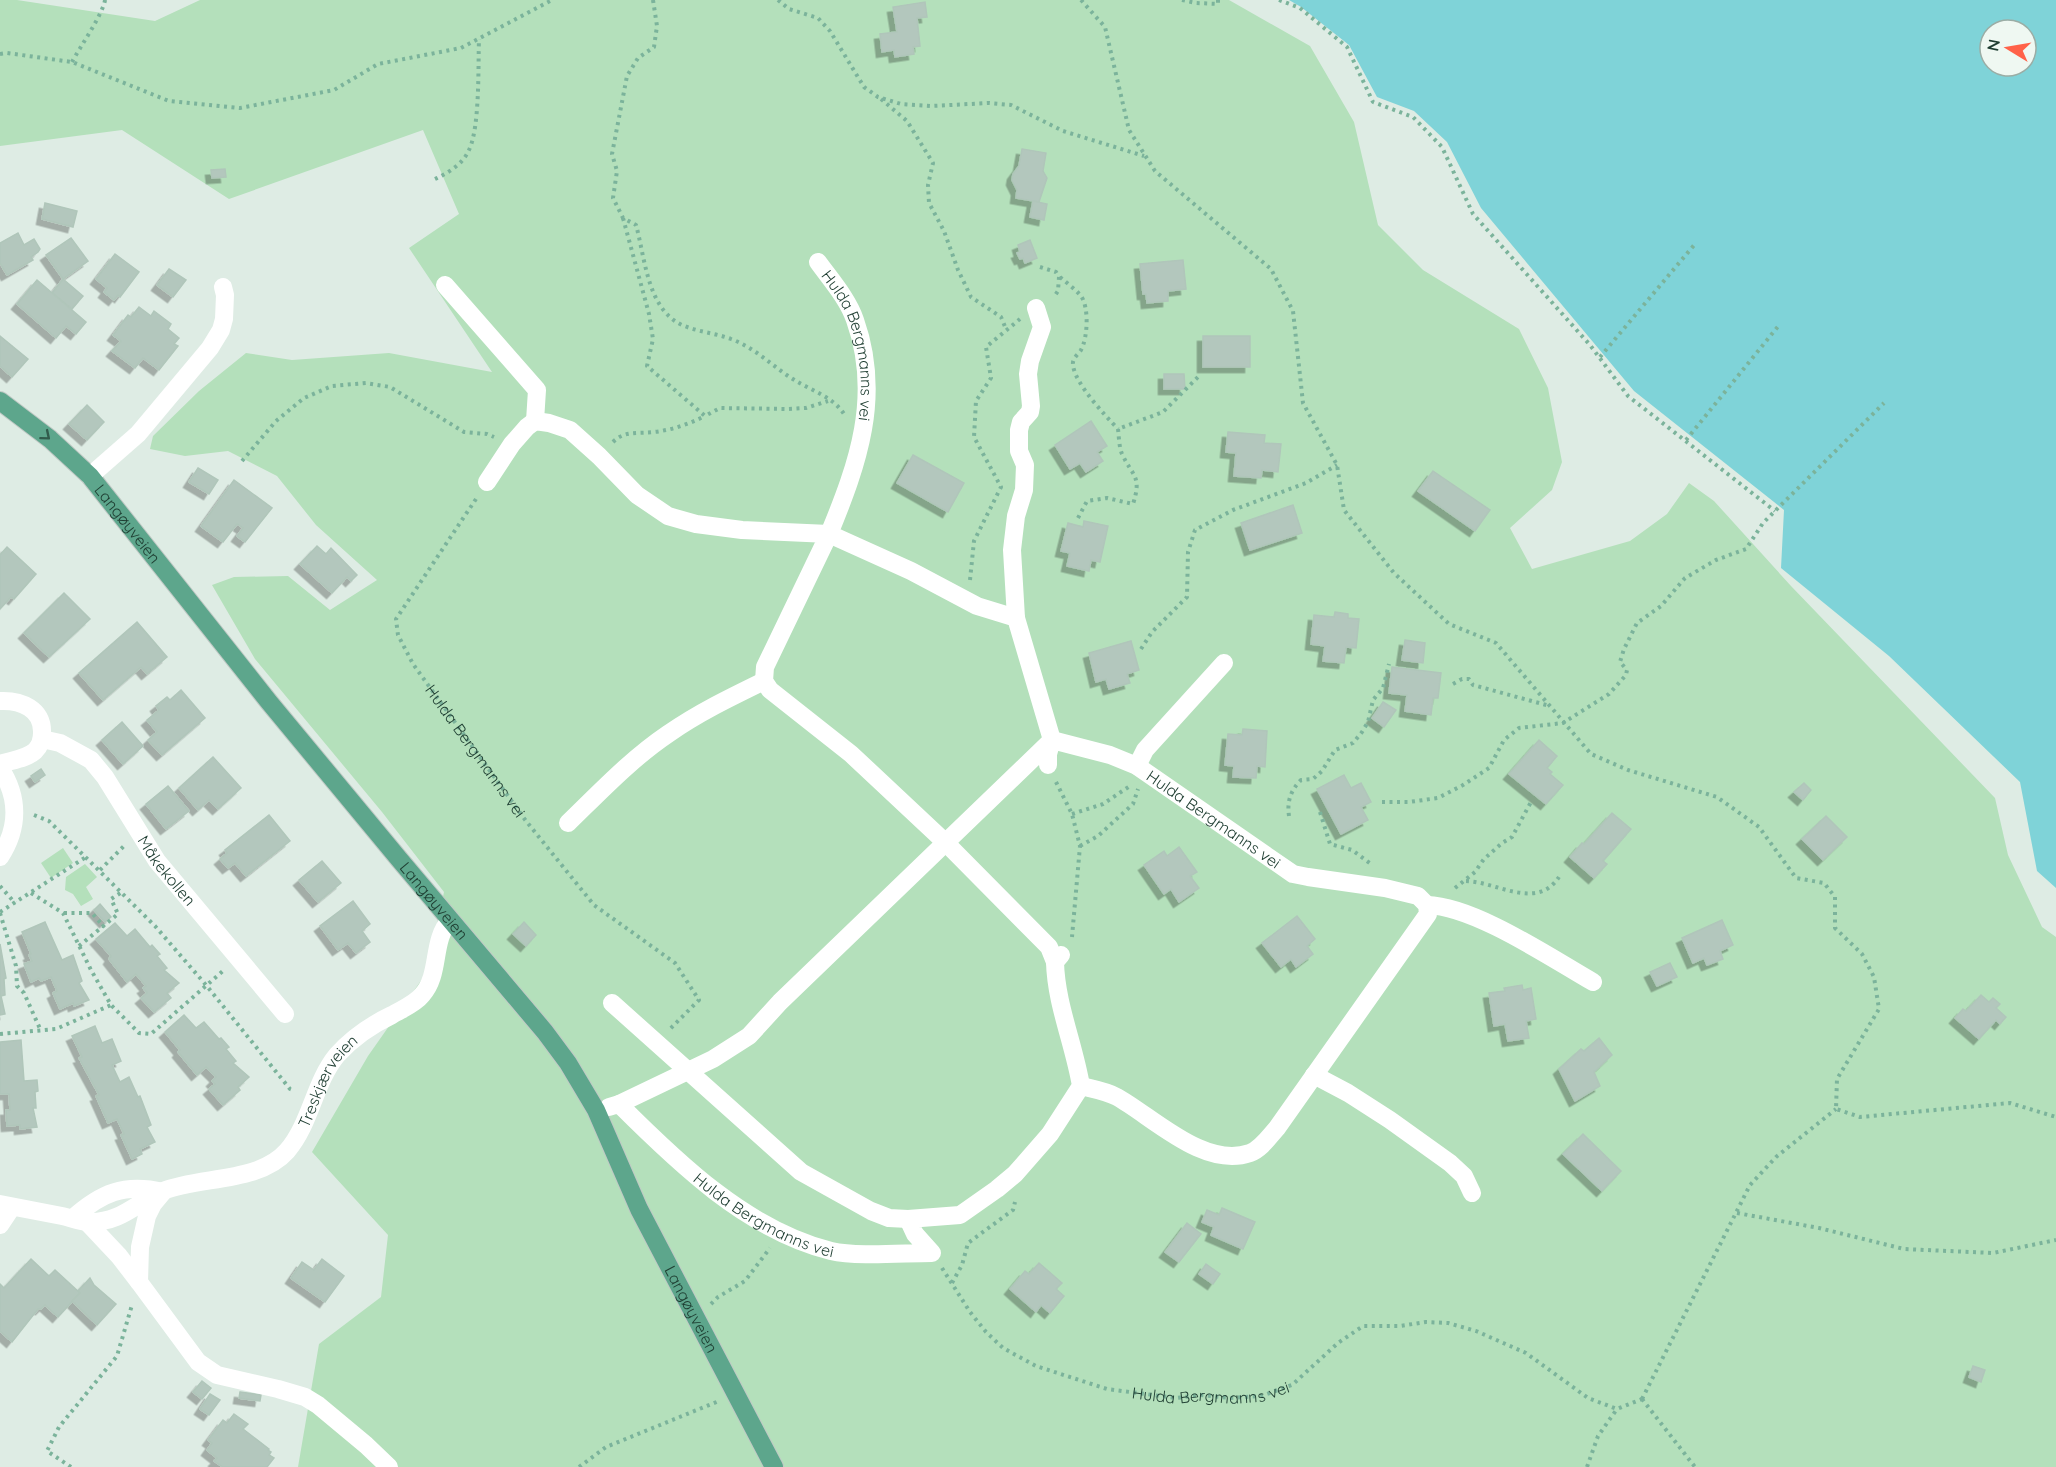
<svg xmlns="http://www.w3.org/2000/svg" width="2056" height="1467" font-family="Quicksand,sans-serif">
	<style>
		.green { fill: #b4e0bb }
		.water { fill: #7fd3d8; fill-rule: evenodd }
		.building { fill: #b3c7bd; stroke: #b0c6ba; stroke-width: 1.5; filter: url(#shadow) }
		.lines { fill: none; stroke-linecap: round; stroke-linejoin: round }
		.major-casing { stroke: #c0c9c5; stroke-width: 20 }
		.path { stroke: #7bb39b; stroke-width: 4; stroke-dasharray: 3 4.5; stroke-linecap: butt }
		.minor { stroke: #fff; stroke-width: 18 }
		.major { stroke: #5da68c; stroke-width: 18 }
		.oneway { stroke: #315c4c }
		.labels { text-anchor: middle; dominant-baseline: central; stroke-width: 4.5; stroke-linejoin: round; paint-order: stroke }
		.street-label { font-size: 16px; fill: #1e3d31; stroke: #eff8f2 }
	</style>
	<defs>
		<filter id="shadow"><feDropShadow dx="-5.5" dy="5.5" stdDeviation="0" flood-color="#0004"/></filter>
	</defs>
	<rect width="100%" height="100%" fill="#deece4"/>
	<g class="green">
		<path d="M0,0H17L155,21L200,0H1229L1310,46L1354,122L1378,225L1423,270L1519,329L1548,388L1562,462L1552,490L1510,528L1532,569L1630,541L1667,514L1689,483L1714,501L1791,586L1995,798L2008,855L2042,927L2056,937V1467H298L319,1344L381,1297L388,1235L312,1152L368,1056L427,972L444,892L382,812L255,659L212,585L234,577L288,576L330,610L377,580L316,525L277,476L228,451L185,456L150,449L153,436L199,391L246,353L292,360L389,353L492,372L409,248L459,214L423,130L229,199L122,130L0,146Z"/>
		<path d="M63,848L73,863L51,878L41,863Z"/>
		<path d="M85,864L97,877L86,887L93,899L81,906L73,894L65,890L66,877Z"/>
	</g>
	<path class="water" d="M1289,0H2056V888L2037,871L2020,782L1889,656L1781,568L1784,510L1634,391L1481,208L1447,142L1414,111L1377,97L1349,45L1301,7ZM1990,30H2026V66H1990Z"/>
	<g class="building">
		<path d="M925,2L927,17L917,18L920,46L913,47L914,54L895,57L894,50L882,52L880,34L897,32L893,7Z"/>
		<path d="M1022,149L1046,153L1043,171L1047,178L1039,202L1016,198L1017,190L1012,180L1013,174L1019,166Z"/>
		<path d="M225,169L226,177L212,178L211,170Z"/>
		<path d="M1033,201L1047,204L1044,220L1030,217Z"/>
		<path d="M45,203L77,211L73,227L42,219Z"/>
		<path d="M18,233L24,245L34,239L40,249L38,252L31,257L33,260L7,275L0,263V243Z"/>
		<path d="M71,238L88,261L63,279L46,255Z"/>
		<path d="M1030,240L1037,258L1025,263L1023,258L1020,259L1017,253L1020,252L1018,245Z"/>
		<path d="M115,254L139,272L120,297L118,295L114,300L104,292L107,288L96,279Z"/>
		<path d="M1183,260L1186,289L1168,291V301L1147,303L1146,294H1143L1140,264Z"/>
		<path d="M169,269L186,280L173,297L157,285Z"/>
		<path d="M63,279L83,296L72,309L52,293Z"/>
		<path d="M37,280L86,322L76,334L66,326L56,338L17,304Z"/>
		<path d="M139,307L151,316L154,311L171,324L168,329L179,338L174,344L178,346L159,370L143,358L135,368L112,351L121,341L113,335L128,315L131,317Z"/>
		<path d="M0,336L28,359L12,377L0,366Z"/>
		<rect x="1203" y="336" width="47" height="31"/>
		<path d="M1164,374H1184L1185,389H1164Z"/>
		<path d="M87,405L104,422L87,440L69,424Z"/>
		<path d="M1091,421L1107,446L1097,452L1103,461L1086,472L1080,463L1070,469L1055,445Z"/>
		<path d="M1228,432L1265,435L1264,443L1281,444L1278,472L1262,470L1261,478L1234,476L1236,453L1226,452Z"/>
		<path d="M913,455L964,483L948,512L897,483Z"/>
		<path d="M198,468L218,480L209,494L189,482Z"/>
		<path d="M1433,471L1490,510L1475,531L1418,491Z"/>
		<path d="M234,480L272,508L245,542L237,536L243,528L237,524L223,542L201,526Z"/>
		<path d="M1293,505L1302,533L1250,550L1241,523Z"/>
		<path d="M1084,521L1108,526L1100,562L1091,560L1089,571L1067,566L1070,553L1061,551L1068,523L1083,527Z"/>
		<path d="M317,546L326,554L331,548L357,575L351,581L347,577L332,593L300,564Z"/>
		<path d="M7,547L36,574L14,599L11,597L0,609V555Z"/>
		<path d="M64,593L90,619L49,657L24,633Z"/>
		<path d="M1335,612L1348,614V618L1359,619L1356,648L1346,647L1344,663L1323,661L1325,646L1311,644L1314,615L1334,617Z"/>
		<path d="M137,622L167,657L147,674L141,667L103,700L79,673Z"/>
		<path d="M1405,640L1425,643L1423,663L1402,660Z"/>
		<path d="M1131,641L1139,670L1127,674L1130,683L1109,689L1106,679L1096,682L1089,653Z"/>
		<path d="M1392,667L1441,673L1438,698H1433L1431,715L1405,711L1407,695L1389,693Z"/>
		<path d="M181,690L205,718L162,755L148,740L157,732L147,720L159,710L156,706L167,697L170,700Z"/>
		<path d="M1383,702L1396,710L1384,727L1372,718Z"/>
		<path d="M122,722L143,746L123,764L102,740Z"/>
		<path d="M1243,729L1267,731L1265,767L1257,766L1256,778L1233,777L1234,766L1225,765L1228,734L1242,735Z"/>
		<path d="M1539,740L1557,756L1547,768L1552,772L1550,774L1563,785L1546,804L1509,774Z"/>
		<path d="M213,757L241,788L218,809L209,800L198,810L179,788Z"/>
		<path d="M41,769L45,775L35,782L31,776Z"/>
		<path d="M1344,775L1351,788L1361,783L1371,802L1361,807L1368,820L1341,834L1317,789Z"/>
		<path d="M1804,783L1811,790L1803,800L1794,792Z"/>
		<path d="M168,786L189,811L166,829L146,804Z"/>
		<path d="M1612,813L1631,829L1603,861L1607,864L1594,878L1570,857L1582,843L1584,844Z"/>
		<path d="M269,815L290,841L246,876L235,863L228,868L220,859L227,853L225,850Z"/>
		<path d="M1826,816L1847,837L1823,860L1802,839Z"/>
		<path d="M1179,847L1197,872L1190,876L1199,888L1179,902L1171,889L1164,894L1144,865L1164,851L1167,856Z"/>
		<path d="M322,861L341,883L318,902L299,880Z"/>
		<path d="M353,901L370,924L362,931L370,942L356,953L348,943L338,950L320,926Z"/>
		<path d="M100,904L111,917L105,922L94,910Z"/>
		<path d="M1297,916L1315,939L1307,946L1313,954L1296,967L1291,959L1281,967L1262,943Z"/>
		<path d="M1722,920L1733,945L1720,951L1723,959L1707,965L1704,958L1693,963L1682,938Z"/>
		<path d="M45,922L62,960L73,955L82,981L79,983L89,1000L74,1006L73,1003L60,1009L53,993L57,991L51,977L41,981L39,978L31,982L24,964L32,961L29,955L31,954L22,932Z"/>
		<path d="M524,922L536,935L526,946L513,934Z"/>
		<path d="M115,923L127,936L135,929L150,947L152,945L160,954L157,956L167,968L164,970L179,983L167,993L171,998L154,1012L141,998L147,993L143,988L146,986L136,974L127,982L109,959L111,956L96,939Z"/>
		<path d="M0,944L6,978L4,979L5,995L1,996L5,1014L0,1015Z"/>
		<path d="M1670,963L1677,977L1657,986L1650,972Z"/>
		<path d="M1522,985L1523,990L1531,988L1536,1019L1526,1021L1529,1038L1508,1041L1505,1024L1494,1026L1489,993L1505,991L1504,988Z"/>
		<path d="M1981,995L1989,1002L1993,998L2000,1004L1996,1008L2006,1017L2000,1024L1996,1020L1979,1039L1955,1018L1963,1009L1966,1011Z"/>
		<path d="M184,1015L196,1028L204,1022L219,1039L221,1038L229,1047L226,1049L236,1061L233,1063L249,1077L238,1087L240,1090L223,1105L209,1089L215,1084L212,1081L216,1077L206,1067L197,1075L178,1052L180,1050L165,1032Z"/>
		<path d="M95,1026L102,1043L112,1039L121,1061L112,1065L120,1082L129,1077L138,1097L140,1096L151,1125L147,1127L155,1142L140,1149L142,1154L132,1159L121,1135L124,1134L117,1119L108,1123L96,1096L99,1095L79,1058L82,1057L72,1036Z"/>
		<path d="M1599,1038L1612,1055L1594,1072L1600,1086L1575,1101L1559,1069L1581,1049L1584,1051Z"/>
		<path d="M21,1040L24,1081L37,1080L38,1091L35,1092L36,1108H33L37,1127L20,1129V1125L7,1126L6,1110H10L9,1094H0V1042Z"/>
		<path d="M1583,1134L1621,1171L1602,1191L1563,1154Z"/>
		<path d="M1222,1208L1255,1222L1243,1249L1211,1235L1214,1227L1202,1222L1207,1210L1219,1215Z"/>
		<path d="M1187,1223L1201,1234L1179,1262L1165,1252Z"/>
		<path d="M31,1259L49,1276L55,1270L80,1293L58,1317L45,1305L41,1309H38L12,1342L0,1331V1284L4,1288Z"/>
		<path d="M322,1259L344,1276L325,1302L291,1278L302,1262L314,1270Z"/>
		<path d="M1039,1263L1062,1283L1056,1289L1064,1296L1050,1313L1041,1305L1036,1312L1010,1289L1025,1271L1029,1274Z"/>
		<path d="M1206,1264L1220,1274L1213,1284L1199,1274Z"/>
		<path d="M90,1278L94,1285L116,1304L97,1325L72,1301L80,1293L78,1291Z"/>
		<path d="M1973,1366L1985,1370L1981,1382L1969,1377Z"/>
		<path d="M202,1381L211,1388L202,1399L193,1392Z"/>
		<path d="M240,1392L261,1395L260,1401L239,1398Z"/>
		<path d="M210,1394L220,1400L209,1415L200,1409Z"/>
		<path d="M234,1414L248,1424L243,1429L269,1449L268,1450L271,1452L269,1455L274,1458L267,1467H223L214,1461L217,1458L207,1450L212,1443L208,1440L223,1420L227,1423Z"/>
	</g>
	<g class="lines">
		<defs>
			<g id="major">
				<path id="s8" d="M0,401L50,439L90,476L269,702L399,859L545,1032L568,1063L596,1110L639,1209L774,1467"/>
			</g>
		</defs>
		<use href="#major" class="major-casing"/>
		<g class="path">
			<path d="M653,0L657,26L654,47L638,58L627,76L612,154L617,171L613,198L623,218L636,225C645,257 647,309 682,325C698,332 715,333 731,339C756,348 774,368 796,381C813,391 834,398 844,414"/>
			<path d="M778,0L789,9L818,18L830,31L864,87L878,97L901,104L931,106L989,103L1011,105L1063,131L1144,156"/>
			<path d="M1081,0L1105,27L1129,130L1155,171L1271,269L1293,311L1303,403L1337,465L1344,510L1394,573L1449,624L1496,643L1591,754L1628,770L1717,797L1759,827L1796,878L1824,883L1835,897V928L1862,954L1874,977L1879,1009L1837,1079L1836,1109L1860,1117L2010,1103L2056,1117"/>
			<path d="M1182,0L1196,3L1218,4V0"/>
			<path d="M1279,0L1300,8L1347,47L1373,102L1413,117L1442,147L1473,214L1590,345L1628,396L1775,511"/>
			<path d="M0,54L7,53L72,62L169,101L240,108L334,90L378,64L461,48L552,0"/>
			<path d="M72,62C80,47 103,14 105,0"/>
			<path d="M881,99L907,121L933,163L928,185L929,203L944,231L958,270L971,297L1001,317L1006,329"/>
			<path d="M435,179C448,173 463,164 469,150C480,127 478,67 479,39"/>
			<path d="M623,218L649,314L653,339L647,366L705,416L720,408L788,409L806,408L828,401"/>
			<path d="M1040,267L1056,272L1059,277L1058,291L1054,297"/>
			<path d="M1060,277C1067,283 1075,289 1081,296C1089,307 1088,337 1081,350C1078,355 1072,358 1073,365C1075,384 1105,415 1118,429"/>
			<path d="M1600,357L1695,244"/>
			<path d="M1686,440L1780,324"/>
			<path d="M613,442C625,430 638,434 654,432C672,430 689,424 705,416"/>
			<path d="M242,461L276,421L304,398L332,386L366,383L390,387L464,432L487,434L494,437"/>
			<path id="s1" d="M476,499L396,619L398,635L413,664L526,821L594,905L675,963L699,1000L670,1029"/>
			<path d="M1078,518L1087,501L1107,498L1133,504C1142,476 1133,477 1122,454C1119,447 1119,437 1118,429L1163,412L1198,377"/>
			<path d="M970,580L974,541L1001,487L974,437L976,401L991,378L986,347L1020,319"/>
			<path d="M1141,649L1152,632L1187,597L1188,552L1195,530L1233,510L1306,483L1337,465"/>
			<path d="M1453,684L1462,679H1469L1473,685L1550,706"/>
			<path d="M1056,782L1072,814L1080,846L1072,937"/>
			<path d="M1382,802H1409L1438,798L1463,785L1489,768L1504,740L1519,728L1563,723L1609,694L1626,675L1627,670L1620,662L1624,649L1637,623L1661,606L1685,578L1716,560L1746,549L1763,523L1775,511L1884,403"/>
			<path d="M1320,812L1330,844L1352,850L1371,864"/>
			<path d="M1072,814L1103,804L1130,786"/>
			<path d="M34,815L49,821L155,926L206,985L290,1089L295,1091"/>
			<path d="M1289,816C1287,802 1290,791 1301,780L1313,779L1322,771L1335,750L1353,743L1362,732L1368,722L1373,700L1383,688L1389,664"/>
			<path d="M1080,846L1098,836L1133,804L1138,789"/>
			<path d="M100,870L125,845"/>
			<path d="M1466,881C1498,882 1536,911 1559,877"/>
			<path d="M0,886L15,903"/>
			<path d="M1455,888L1475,872L1484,859L1502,843L1512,837L1531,802"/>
			<path d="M31,893L63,913L91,970L111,1005L139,1033L151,1034L224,970"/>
			<path d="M0,912L86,857"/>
			<path d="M0,913L16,966L17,986L24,993L41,1031"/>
			<path d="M64,913H92L104,927"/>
			<path d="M79,946L118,914L111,899L122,892"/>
			<path d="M0,1034L56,1029L111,1005"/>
			<path d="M1737,1213L1819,1228L1904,1249L1993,1253L2056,1240"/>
			<path id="s2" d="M942,1268L970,1312L986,1332L1003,1348L1036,1366L1107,1389L1176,1398L1201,1395L1231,1398L1261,1396L1292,1385L1338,1343L1363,1326H1400L1426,1322L1448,1323L1476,1331L1526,1353L1588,1398L1617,1409L1642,1399"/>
			<path d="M952,1283L962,1265L968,1243L1013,1210L1015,1202"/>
			<path d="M711,1304L718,1297L745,1281L770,1248"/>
			<path d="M1642,1399L1750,1185L1776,1157L1836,1109"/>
			<path d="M1642,1399L1695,1467"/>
			<path d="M71,1467L47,1451L59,1427L117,1356L132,1305"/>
			<path d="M579,1467L606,1447L719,1401"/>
			<path d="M1587,1467L1598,1436L1617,1409"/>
		</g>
		<g class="minor">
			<path id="s3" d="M818,262C831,280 848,299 855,320C882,396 858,464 829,534L911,571L977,606L1016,618L1052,740L1048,754V765"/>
			<path d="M445,285L537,390L535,421"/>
			<path d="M90,476L138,434L210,348L221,330L224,319L225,295L223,287"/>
			<path d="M487,482L512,444L527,427L535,421L549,423L570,430L599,456L637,495L668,516L696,524L742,530L829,534L765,667L764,681L770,690L851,754L946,843L1049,947L1055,962"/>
			<path d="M1016,618L1012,550L1016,516L1024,490L1025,465L1019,451V430L1021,422L1030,412L1031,406L1028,374L1030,361L1042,327L1036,308"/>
			<path d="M0,701C21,700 43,709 42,733C42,739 40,746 35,751C26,759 12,760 0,764"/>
			<path id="s4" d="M42,739L60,743L91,760L105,777L157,861L285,1014"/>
			<path d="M1137,766L1145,750L1224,663"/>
			<path d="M0,768C19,797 19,828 0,857"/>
			<path d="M568,823C600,792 631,759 668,734C698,713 731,697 764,681"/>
			<path d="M1427,905C1474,906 1551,958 1593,982"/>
			<path d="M612,1003L801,1172L871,1211L889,1218L908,1219"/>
			<path d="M1314,1075L1348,1093L1390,1120L1450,1163L1464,1176L1472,1193"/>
			<path id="s5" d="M619,1104L713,1059L749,1036L780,1002L1052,740L1110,755L1137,766L1293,874L1308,877L1385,888L1418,896L1427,905L1428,914L1277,1128C1269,1137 1261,1149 1250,1153C1204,1169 1153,1117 1117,1097C1106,1091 1093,1089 1081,1086"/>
			<path id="s6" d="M609,1107L619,1104C678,1163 747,1230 831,1251C857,1257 903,1253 932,1253L915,1234L908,1219L960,1215L997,1189L1015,1174L1050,1134L1081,1086C1074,1044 1056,1004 1055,962L1061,955"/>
			<path id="s7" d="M0,1204C21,1208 42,1212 62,1216C71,1218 80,1222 89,1222C121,1223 137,1202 163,1191C200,1176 259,1183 287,1151C311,1123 314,1083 337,1055C353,1037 371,1025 392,1015C402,1009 415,1004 422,995C441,974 431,941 450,920"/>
			<path d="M73,1218C101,1193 124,1183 163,1192L153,1204L147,1216L140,1247L139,1282L198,1362L217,1375L278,1389L305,1397L318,1405L366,1445L389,1467"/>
			<path d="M87,1222L119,1256L139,1282"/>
			<path d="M0,1225L12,1207"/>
		</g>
		<use href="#major" class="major"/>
	</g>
	<defs><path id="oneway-chevron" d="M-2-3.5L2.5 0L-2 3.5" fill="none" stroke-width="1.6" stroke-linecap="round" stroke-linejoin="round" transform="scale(1.5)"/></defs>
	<use class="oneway" href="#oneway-chevron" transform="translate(46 436) rotate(40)"/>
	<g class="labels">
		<g class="street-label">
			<text stroke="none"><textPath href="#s3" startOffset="92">Hulda Bergmanns vei</textPath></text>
			<text stroke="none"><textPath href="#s8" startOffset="178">Langøyveien</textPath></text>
			<text stroke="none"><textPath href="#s1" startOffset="300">Hulda Bergmanns vei</textPath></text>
			<text stroke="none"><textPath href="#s5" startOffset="753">Hulda Bergmanns vei</textPath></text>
			<text stroke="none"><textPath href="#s4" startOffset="188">Måkekollen</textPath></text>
			<text stroke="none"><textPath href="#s8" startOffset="664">Langøyveien</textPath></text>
			<text stroke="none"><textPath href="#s7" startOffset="386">Treskjærveien</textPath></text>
			<text stroke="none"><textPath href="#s6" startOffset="195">Hulda Bergmanns vei</textPath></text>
			<text stroke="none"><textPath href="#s8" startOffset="1150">Langøyveien</textPath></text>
			<text stroke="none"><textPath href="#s2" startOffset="318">Hulda Bergmanns vei</textPath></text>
		</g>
	</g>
	<g transform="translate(2008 48) rotate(281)"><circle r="28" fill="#eff8f2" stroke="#9bada5" stroke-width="1.5"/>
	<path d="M0-4.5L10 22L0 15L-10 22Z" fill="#ff6249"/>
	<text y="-9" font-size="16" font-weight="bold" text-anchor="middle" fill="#1e3d31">N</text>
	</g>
</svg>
